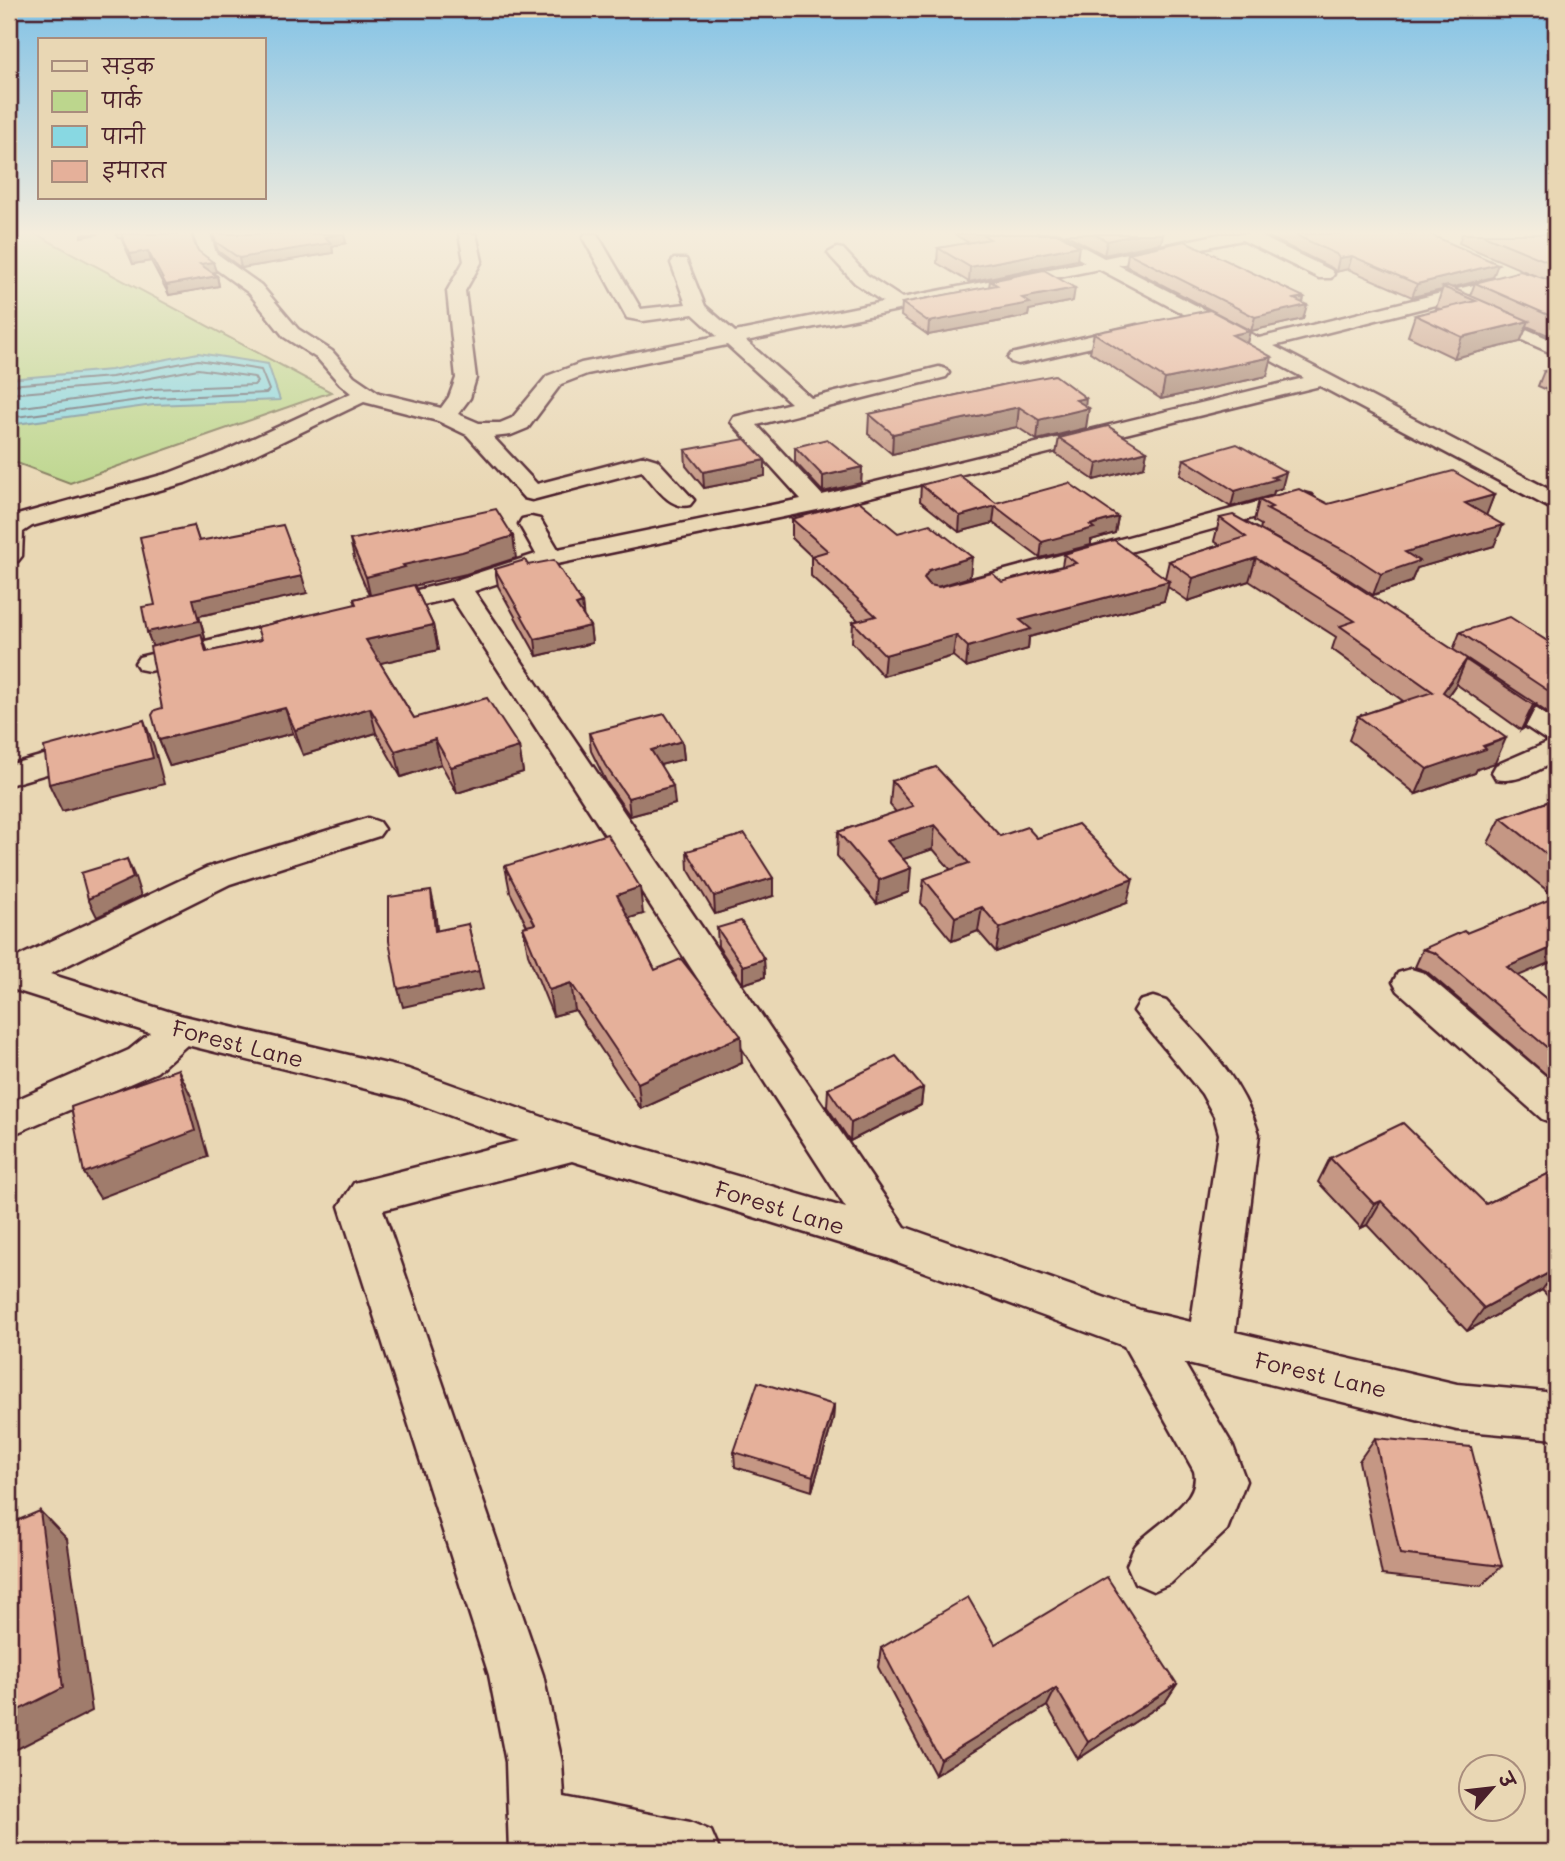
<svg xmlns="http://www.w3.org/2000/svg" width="1565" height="1861" font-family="Mali,'Playpen Sans Deva',sans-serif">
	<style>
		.green { fill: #bcd68d; stroke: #837a5c; stroke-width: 2 }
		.water { fill: #88d8e2; stroke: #6f8e99; stroke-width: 2 }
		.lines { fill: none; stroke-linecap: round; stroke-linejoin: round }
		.shore { stroke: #636974; stroke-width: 2 }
		.minor-casing { stroke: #4a1f2b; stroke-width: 5 }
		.minor { fill: #e9d7b4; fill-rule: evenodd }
		.wall { fill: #c59784; stroke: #4a1f2b; stroke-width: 2 }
		.shaded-wall { fill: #a07b6c; stroke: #4a1f2b; stroke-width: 2 }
		.building { fill: #e5b09a; stroke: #4a1f2b; stroke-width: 2 }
		.labels { text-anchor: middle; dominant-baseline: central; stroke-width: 6; stroke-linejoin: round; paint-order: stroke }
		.near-street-label { font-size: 23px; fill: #4a1f2b; stroke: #e9d7b4 }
	</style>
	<rect width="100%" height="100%" fill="#e9d7b4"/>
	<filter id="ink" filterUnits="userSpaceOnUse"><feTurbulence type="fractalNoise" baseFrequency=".0143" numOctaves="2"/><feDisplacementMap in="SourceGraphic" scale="14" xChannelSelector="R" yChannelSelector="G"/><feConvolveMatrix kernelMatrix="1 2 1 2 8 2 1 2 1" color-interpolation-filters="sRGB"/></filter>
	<g filter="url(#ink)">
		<path class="green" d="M9,234H36L331,392L70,483L9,460Z"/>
		<path class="water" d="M198,353L268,364L280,400L153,405L9,425V379L111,370Z"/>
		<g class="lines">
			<g class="shore">
				<path d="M9,385L112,377L198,360L261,370L269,390L266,393L153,398L9,418"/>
				<path d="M9,394L113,385L198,369L254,377L257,382L254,385L152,389L9,409"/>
			</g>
			<defs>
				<g id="minor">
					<path d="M193,234H210L216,253L261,285L298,329L332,351L354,376L379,393L441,408L449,397L456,378L447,291L464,261L459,234H476L482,261L465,291L476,378L470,398L458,414L479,423H500L512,418L547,376L581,363L717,336L693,314L643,321L627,318L583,238L585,234H597L641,309L686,304L671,263L674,259H686L705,306L735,332L883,302L855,283L831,257L828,253L837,248L843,249L867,275L902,298L1085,262L1037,234H1059L1104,258L1220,234H1256L1331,270L1334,274L1331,278H1319L1242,240L1118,265L1259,338L1514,275L1531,277L1556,287V299L1514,285L1274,346L1556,493V509L1548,507L1320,386L817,510L557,564L474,591L905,1227L1140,1310L1191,1322L1219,1134L1214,1116L1202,1094L1134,1011L1140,1001L1153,997L1166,1001C1205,1042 1242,1079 1259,1134L1235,1332L1457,1384L1556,1393V1439L1457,1430L1184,1363L1233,1446L1246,1481L1227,1530L1171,1583L1153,1591L1135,1583L1127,1565C1130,1559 1132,1550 1136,1545C1154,1525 1202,1501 1194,1471L1124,1346L887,1258L572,1161L383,1210L543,1675L562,1762L564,1797L690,1822L711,1831L720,1852H509L506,1762L489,1675L339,1206L354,1183L518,1141L403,1098L187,1045L157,1072L9,1136V1103L129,1050L150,1033L9,988V961L206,868L368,818L379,822L384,829L379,836L230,884L50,974L180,1015L408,1069L576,1129L846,1208L452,598L373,617L364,615L360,609L364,603L450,582L536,554L519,524L522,519L531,517L540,519L558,549L801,499L731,422L734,417L791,403L727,345L587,374L561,384L528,428L511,435L493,437L537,484L644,456L657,460L694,500L690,505C669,510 655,485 642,471L532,500L524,498L467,435L438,421L364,402L239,462L185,483L32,526L23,532L22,556L18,561L9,564V520L14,516L169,473L223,452L351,393L340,384L318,359L284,337L249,293L202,259ZM1099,269L1304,378L822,495L757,425L946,377L949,373L946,369L939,367L811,398L746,341Z"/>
					<path d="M1481,309L1556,342V355L1474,319L1472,315L1474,311Z"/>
					<path d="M1137,325L1147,331L1144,335L1018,364L1011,362L1008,358L1011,354Z"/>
					<path d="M1303,493L1311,495L1315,500L1311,505L1289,508L955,600L946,598L942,592L946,586L1280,496Z"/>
					<path d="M305,617L315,619L319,625L315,631L149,671L139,669L135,663L139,657Z"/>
					<path d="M1490,681L1500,684L1556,722V761C1537,770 1517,784 1496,779L1492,772L1496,765L1549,742L1480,696L1476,690L1480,684Z"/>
					<path d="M93,741L104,743L108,750L104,757L9,785V765Z"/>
					<path d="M1411,969L1424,973L1556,1085V1124L1542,1119L1398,991L1393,982L1398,973Z"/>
				</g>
			</defs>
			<use href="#minor" class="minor-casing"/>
			<use href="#minor" class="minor"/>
		</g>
		<g class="wall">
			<path d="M116,234H191L197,250L216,272L212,273L217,276L219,286L169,295L151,261L133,264L121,238H118Z"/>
			<path d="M212,234H344L346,243L332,246L333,253L241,268L218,251Z"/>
			<path d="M954,234H1059L1077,260L969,282L937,263L938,248L969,243Z"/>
			<path d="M1065,234H1163L1161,243L1104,255Z"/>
			<path d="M1270,234H1429L1493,277L1451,288L1470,296L1475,283L1538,277L1459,243L1462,234H1556V333L1548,335L1527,326L1520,342L1454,358L1408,336L1415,315L1440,309L1436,308L1442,290L1412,297L1348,269L1336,272L1332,268L1269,237Z"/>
			<path d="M1128,253L1304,297L1303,303V319L1251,331L1126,266Z"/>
			<path d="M990,281L1073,301L1029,310L1028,316L928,335L901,316L902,303L989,287Z"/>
			<path d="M1250,331L1247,343L1267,376L1161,399L1090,352L1094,333Z"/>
			<path d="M1556,368V394L1538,386L1544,371Z"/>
			<path d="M1007,384L1085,406L1086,428L1037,440L1017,427L892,454L868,434L869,414Z"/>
			<path d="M1059,438L1147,451L1144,467L1094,480L1056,454Z"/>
			<path d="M795,447L862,467L861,483L823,492L795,462Z"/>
			<path d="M685,450L765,460V476L704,488L686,466Z"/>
			<path d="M1184,459L1282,488L1274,491L1273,495L1231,507L1180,475Z"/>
			<path d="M921,485L996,503L1118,517L1115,533L1091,540V545L1040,558L993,523L959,532L920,501Z"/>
			<path d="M1494,495L1486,515L1494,546L1417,568L1411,582L1373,595L1342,575L1266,533L1453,650L1460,632L1552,644L1556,642V717L1555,718L1536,705L1524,728L1521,730L1456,684L1448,696L1495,763L1477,769L1475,773L1416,794L1349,740L1358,716L1403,701L1332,649L1336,637L1249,581L1188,601L1168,587L1164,601L1029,637L1028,649L966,667L953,656L883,676L852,642L853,622L858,620L811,576V556L792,538V519L898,533L970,577L936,587H939L1002,582L1062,566L1064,554L1165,578L1169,561L1220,545L1214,541L1220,518L1260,530L1261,525L1254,521L1259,500L1328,504Z"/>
			<path d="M194,526L199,541L307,593L199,616L205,638L203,639L208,652L261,640L356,604L354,599L369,595L355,562L350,540L516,558L466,574L414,585L433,625L438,650L380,663L414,718L519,747L523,772L457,793L441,764L401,777L376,733L303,755L293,733L170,766L159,740L162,708L153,646L147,632L155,605Z"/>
			<path d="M528,565L582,603L583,616L590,626L592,643L537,656L498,586L495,569Z"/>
			<path d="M589,733L682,741L684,759L660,765L675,804L630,816L607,783L591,751Z"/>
			<path d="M892,781L1000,836L1037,838L1127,903L996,952L978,931L952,941L921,903L924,879L951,870L933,849L903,859L909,892L877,904L837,856L838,832L896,812L890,805Z"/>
			<path d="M1556,799V889L1549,892L1488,843L1501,818Z"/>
			<path d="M687,851L773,896L715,914L688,869Z"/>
			<path d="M505,866L643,914L629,918L655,970L742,1063L641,1109L575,1010L553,1016L528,954L523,927L527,926L510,892Z"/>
			<path d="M717,928L764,959L765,977L743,984L718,946Z"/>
			<path d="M1423,949L1518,976L1554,1005L1551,1010L1556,1014V1083L1426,971L1415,967Z"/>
			<path d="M923,1088L921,1105L850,1141L827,1107L828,1089Z"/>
			<path d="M1330,1158L1486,1204L1556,1170V1305L1542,1290L1467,1331L1367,1225L1361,1228L1318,1182Z"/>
			<path d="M834,1405L833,1420L812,1491L735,1467L734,1452Z"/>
			<path d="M1375,1438L1502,1566L1481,1586L1382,1575L1359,1461Z"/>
			<path d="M995,1644L1177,1684L1165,1702L1078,1759L1047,1706L935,1775L878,1667L881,1648Z"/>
		</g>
		<g class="shaded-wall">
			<path d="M81,234H99L81,237Z"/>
			<path d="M340,234H344L346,243L332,246L333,253L241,268L239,258L325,237Z"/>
			<path d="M1138,234H1163L1161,243L1104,255L1107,241Z"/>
			<path d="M1079,246L1077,260L969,282L970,267Z"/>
			<path d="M148,251L151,261L133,264L130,254Z"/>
			<path d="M1352,256L1348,269L1336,272L1339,258Z"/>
			<path d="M213,262L216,272L203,274L200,264Z"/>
			<path d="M1498,264L1493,277L1447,289L1443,287L1442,290L1412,297L1417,284Z"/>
			<path d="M217,276L219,286L169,295L166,285Z"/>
			<path d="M1075,288L1073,301L1029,310L1028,316L928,335L929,322L1022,298Z"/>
			<path d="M1304,297L1302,306L1307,305L1303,319L1251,331L1255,317L1294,299Z"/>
			<path d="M1555,318H1556V333L1548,335Z"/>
			<path d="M1529,321L1520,342L1454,358L1462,337Z"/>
			<path d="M1250,331L1245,350L1232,335Z"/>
			<path d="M1272,357L1267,376L1161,399L1165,379Z"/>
			<path d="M1086,398L1085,409L1089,408L1086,428L1037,440L1039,420L1076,400Z"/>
			<path d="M1019,407L1017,427L892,454L893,434Z"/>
			<path d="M1147,451L1144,467L1094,480L1097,464Z"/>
			<path d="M765,460V476L704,488L703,472Z"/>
			<path d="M862,467L861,483L823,492V476Z"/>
			<path d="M1286,472L1282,488L1274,491L1273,495L1231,507L1235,491Z"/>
			<path d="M1494,495L1486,516L1465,503Z"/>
			<path d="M995,506L993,523L959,532L960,516Z"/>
			<path d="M1118,517L1115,533L1091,540V545L1040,558L1042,542L1090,525Z"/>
			<path d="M1503,525L1494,546L1417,568L1411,582L1373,595L1381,574L1405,552Z"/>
			<path d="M513,536L516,558L466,574L409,587L371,599L366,577L403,565Z"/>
			<path d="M972,557L970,577L927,590L924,578L929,570Z"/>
			<path d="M1256,558L1249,581L1188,601L1193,578Z"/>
			<path d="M302,576L307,593L199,616L205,638L203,639L210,659L154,650L147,632L193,599Z"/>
			<path d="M1169,581L1164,601L1029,637L1028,649L966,667L968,647L1020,620Z"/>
			<path d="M582,603L584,620L576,605Z"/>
			<path d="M433,625L438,650L372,665L366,640Z"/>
			<path d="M590,626L592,643L537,656L535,639Z"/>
			<path d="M956,635L953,656L883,676L885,655Z"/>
			<path d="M1466,660L1456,684L1433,716L1443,692Z"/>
			<path d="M1536,704L1524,728L1521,730L1533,705Z"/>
			<path d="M285,708L293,733L170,766L159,740Z"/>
			<path d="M370,708L376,733L303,755L295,730Z"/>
			<path d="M144,720L154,746L164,784L62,811L49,784Z"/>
			<path d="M1506,738L1495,763L1477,769L1475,773L1416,794L1427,769Z"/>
			<path d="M435,739L441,764L401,777L395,751Z"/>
			<path d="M682,741L684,759L652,767L651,750Z"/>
			<path d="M519,747L523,772L457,793L451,767Z"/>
			<path d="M673,786L675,804L630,816L628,798Z"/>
			<path d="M935,825L933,849L886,865L887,841Z"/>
			<path d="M127,859L135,877L141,896L97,917L88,899Z"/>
			<path d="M911,868L909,892L877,904L879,880Z"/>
			<path d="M773,878V896L715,914L714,896Z"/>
			<path d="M1133,879L1127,903L996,952L1000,928Z"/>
			<path d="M1556,879V889L1549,892Z"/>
			<path d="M640,887L643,914L620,921L617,895Z"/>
			<path d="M431,891L435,909L439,949L435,931Z"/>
			<path d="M982,907L978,931L952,941L955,917Z"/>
			<path d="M468,924L483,989L403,1007L398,989Z"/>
			<path d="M1556,946V960L1497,985L1507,967Z"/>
			<path d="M764,959L765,977L743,984V966Z"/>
			<path d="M571,983L575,1010L553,1016L549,990Z"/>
			<path d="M741,1036L742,1063L641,1109L638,1083Z"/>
			<path d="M178,1069L191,1096L208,1157L100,1198L84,1173Z"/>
			<path d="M923,1088L921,1105L850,1141L851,1123Z"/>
			<path d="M1381,1201L1367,1225L1361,1228L1374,1204Z"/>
			<path d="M1556,1269V1271L1542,1290L1467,1331L1484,1308Z"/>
			<path d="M834,1405L833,1420L812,1491L813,1476Z"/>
			<path d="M40,1511L67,1539L92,1711L9,1753V1715Z"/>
			<path d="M1177,1684L1165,1702L1078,1759L1088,1742Z"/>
			<path d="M1056,1688L1047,1706L935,1775L940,1759Z"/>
		</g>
		<g class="building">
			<path d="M121,234H191L197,250L213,262L200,264L217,276L166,285L148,251L130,254Z"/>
			<path d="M213,234H340L325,237L331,243L239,258L216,242Z"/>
			<path d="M982,234H1059L1079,246L970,267L938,248L990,239Z"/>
			<path d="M1094,234H1138L1107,241Z"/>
			<path d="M1294,234H1429L1498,264L1417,284L1352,256L1339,258L1336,254Z"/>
			<path d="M1481,234H1556V265Z"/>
			<path d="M1185,241L1304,297L1294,299L1307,305L1255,317L1128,253Z"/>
			<path d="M1044,270L1075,288L1022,298L1030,303L929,322L902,303L997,285L990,281Z"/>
			<path d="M1520,271L1556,282V318H1555L1475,283Z"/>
			<path d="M1448,286L1529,321L1462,337L1415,315L1476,301L1443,287Z"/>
			<path d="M1210,310L1250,331L1232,335L1272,357L1165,379L1094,333Z"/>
			<path d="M1556,368V376L1544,371Z"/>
			<path d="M1055,375L1086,398L1076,400L1089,408L1039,420L1019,407L893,434L869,414L1007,384Z"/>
			<path d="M1108,426L1147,451L1097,464L1059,438Z"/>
			<path d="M745,439L765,460L703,472L685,450Z"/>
			<path d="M827,439L862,467L823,476L795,447Z"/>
			<path d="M1237,444L1286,472L1272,477L1277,479L1235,491L1184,459Z"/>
			<path d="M1453,471L1494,495L1465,503L1503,525L1405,552L1419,561L1381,574L1349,553L1266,509L1272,507L1259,500L1299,489L1328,504Z"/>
			<path d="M959,475L996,503L1069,483L1118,517L1090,525L1094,528L1042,542L995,506L960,516L921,485Z"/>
			<path d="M859,501L898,533L930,524L972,557L929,570L924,578L930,585L939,587L992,573L1002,582L1076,563L1064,554L1114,540L1169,581L1020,620L1031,629L968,647L956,635L885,655L853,622L876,616L811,556L828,551L792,519Z"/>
			<path d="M496,509L513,536L462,552L403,565L405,567L366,577L350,540Z"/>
			<path d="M1233,515L1329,568L1536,704L1533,705L1466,660L1443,692L1506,738L1483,746L1486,749L1427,769L1358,716L1433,692L1340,626L1355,621L1256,558L1193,578L1169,561L1246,537L1220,518Z"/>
			<path d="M283,525L302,576L193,599L199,621L147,632L142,607L155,605L140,537L194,526L199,541Z"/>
			<path d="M525,560L528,565L554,560L582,603L576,605L590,626L535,639L495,569Z"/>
			<path d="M414,585L433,625L366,640L414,718L487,698L519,747L451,767L435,739L395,751L370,708L295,730L285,708L159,740L152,715L155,710L162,708L150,647L201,634L206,652L261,640L257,627L356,604L354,599Z"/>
			<path d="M1510,617L1552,644L1556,642V696L1460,632Z"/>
			<path d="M665,714L682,741L651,750L673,786L628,798L605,765L589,733Z"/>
			<path d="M144,720L153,758L49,784L44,747Z"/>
			<path d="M936,767L1000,836L1027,827L1037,838L1078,824L1133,879L1000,928L982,907L955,917L924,879L969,863L935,825L887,841L911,868L879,880L838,832L913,806L892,781Z"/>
			<path d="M1556,799V862L1501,818Z"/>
			<path d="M607,834L640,887L617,895L655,970L681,959L741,1036L638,1083L571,983L549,990L523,927L535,924L505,866Z"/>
			<path d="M745,834L773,878L714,896L687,851Z"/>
			<path d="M127,859L133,878L88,899L81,873Z"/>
			<path d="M431,891L435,931L468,924L479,971L398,989L389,941V897Z"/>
			<path d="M1556,897V946L1507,967L1554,1005L1548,1008L1556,1014V1055L1435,953L1423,949L1464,931L1466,933Z"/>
			<path d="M741,921L764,959L743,966L717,928Z"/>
			<path d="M896,1056L923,1088L851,1123L828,1089Z"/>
			<path d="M178,1069L195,1131L84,1173L71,1107Z"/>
			<path d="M1403,1123L1486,1204L1556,1170V1269L1484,1308L1381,1201L1374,1204L1330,1158Z"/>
			<path d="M758,1382L834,1405L813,1476L734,1452Z"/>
			<path d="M1375,1438L1471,1447L1502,1566L1400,1554Z"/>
			<path d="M40,1511L63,1688L9,1715V1524Z"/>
			<path d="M1107,1577L1177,1684L1088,1742L1056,1688L940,1759L881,1648L968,1597L995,1644Z"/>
		</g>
	</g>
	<linearGradient id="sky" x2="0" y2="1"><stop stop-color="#81c2e6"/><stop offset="0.47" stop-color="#f5eddd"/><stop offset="1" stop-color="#f5eddd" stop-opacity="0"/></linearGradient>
	<rect width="1565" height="495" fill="url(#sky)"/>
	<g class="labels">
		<g class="near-street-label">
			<text transform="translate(238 1043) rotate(14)">Forest Lane</text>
			<text transform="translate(780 1207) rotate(17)">Forest Lane</text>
			<text transform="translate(1321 1374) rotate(13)">Forest Lane</text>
		</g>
	</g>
	<rect width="1565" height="1861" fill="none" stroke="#e9d7b4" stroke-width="35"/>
	<rect x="18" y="18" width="1530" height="1826" fill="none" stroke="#4a1f2b" stroke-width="2.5" filter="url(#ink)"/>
	<rect x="38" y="38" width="228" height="161" fill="#e9d7b4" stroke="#a98d7d" stroke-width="2"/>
	<rect x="52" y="61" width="35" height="10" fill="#e9d7b4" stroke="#a98d7d" stroke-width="2"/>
	<text x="102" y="74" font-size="21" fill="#4a1f2b">सड़क</text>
	<rect x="52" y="91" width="35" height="21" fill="#bcd68d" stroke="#a98d7d" stroke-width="2"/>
	<text x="102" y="108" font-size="21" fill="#4a1f2b">पार्क</text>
	<rect x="52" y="126" width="35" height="21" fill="#88d8e2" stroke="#a98d7d" stroke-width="2"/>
	<text x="102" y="144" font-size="21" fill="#4a1f2b">पानी</text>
	<rect x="52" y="161" width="35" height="21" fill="#e5b09a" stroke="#a98d7d" stroke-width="2"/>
	<text x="102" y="178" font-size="21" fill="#4a1f2b">इमारत</text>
	<g transform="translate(1492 1788) rotate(62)"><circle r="33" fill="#e9d7b4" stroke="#a98d7d" stroke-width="2"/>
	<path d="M0-5L12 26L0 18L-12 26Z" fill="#4a1f2b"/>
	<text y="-10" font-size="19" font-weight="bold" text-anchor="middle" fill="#4a1f2b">उ</text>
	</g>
</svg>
